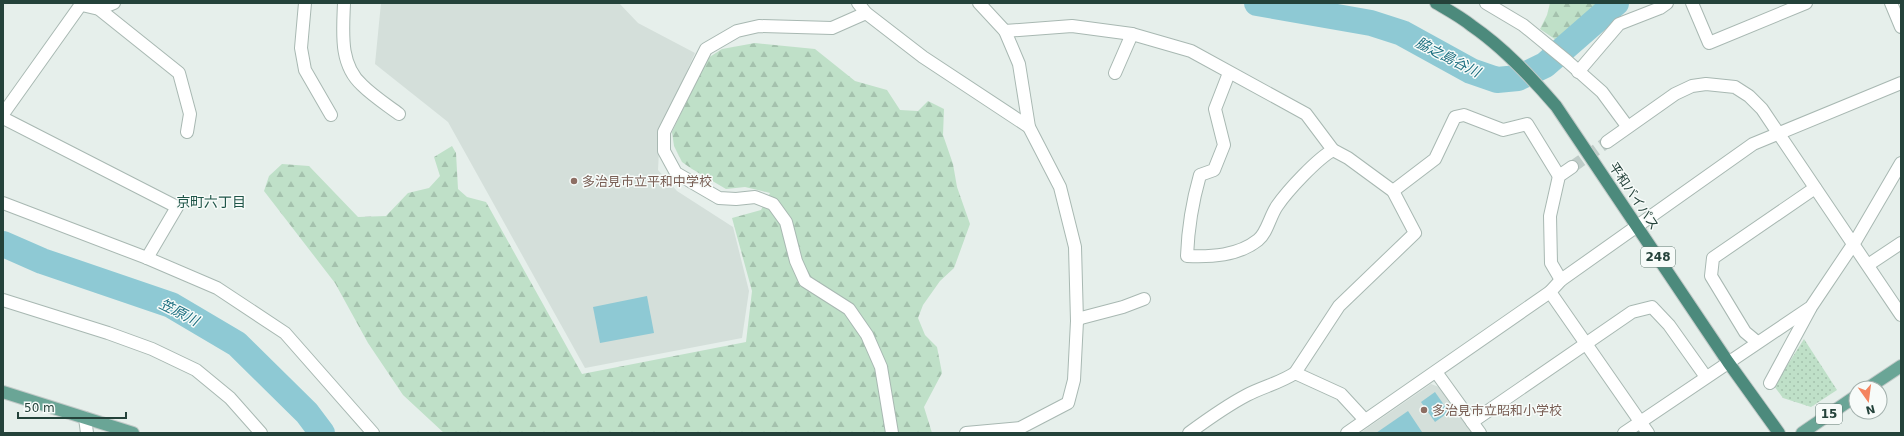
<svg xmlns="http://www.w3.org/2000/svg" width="1904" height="436" font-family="'DejaVu Sans','Noto Sans JP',sans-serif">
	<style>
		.built { fill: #d4dfda }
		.grass { fill: url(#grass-dots) }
		.forest { fill: url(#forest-firs) }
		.water { fill: #8ec9d4 }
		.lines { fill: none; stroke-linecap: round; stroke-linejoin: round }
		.river { stroke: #8ec9d4; stroke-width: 26 }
		.minor-tunnel { stroke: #bfccc8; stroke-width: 12; stroke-dasharray: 12 6; stroke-linecap: butt }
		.minor-casing { stroke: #a8b8b2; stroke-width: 14 }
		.primary-casing { stroke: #c2cac8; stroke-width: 14 }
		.trunk-casing { stroke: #c2cac8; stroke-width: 14 }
		.minor { stroke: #fff; stroke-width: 12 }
		.primary { stroke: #6aa596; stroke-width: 12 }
		.trunk { stroke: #4c8a7c; stroke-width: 12 }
		.education-dot { fill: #8d6e63; stroke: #f7fbf9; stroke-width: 1.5 }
		.labels { text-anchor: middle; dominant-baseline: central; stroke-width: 3; stroke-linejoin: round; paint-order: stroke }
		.shield { fill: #f7fbf9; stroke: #637a73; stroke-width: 1 }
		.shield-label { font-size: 12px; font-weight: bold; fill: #24423a }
		.education-label { font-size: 13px; fill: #785e54; stroke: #f7fbf9; text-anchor: start }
		.street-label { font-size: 13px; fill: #24423a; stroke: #f7fbf9 }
		.water-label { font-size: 14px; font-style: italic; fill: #1c6f80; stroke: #f7fbf9 }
		.neighbourhood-label { font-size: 14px; fill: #1f5548; stroke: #f7fbf9 }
	</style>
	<defs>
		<pattern id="grass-dots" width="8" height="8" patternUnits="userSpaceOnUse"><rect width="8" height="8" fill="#bfe0c8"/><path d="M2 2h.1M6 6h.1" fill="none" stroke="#a4c1ad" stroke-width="1.8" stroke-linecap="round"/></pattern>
		<pattern id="forest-firs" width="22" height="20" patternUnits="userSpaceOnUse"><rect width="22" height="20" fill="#bfe0c8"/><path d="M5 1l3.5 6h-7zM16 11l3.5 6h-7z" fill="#a4c1ad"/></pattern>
	</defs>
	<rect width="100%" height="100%" fill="#e6efeb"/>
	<g class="built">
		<path d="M381,3H619L638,23L695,53L660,132L658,170L677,191L733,227L749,291L742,338L585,368L448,122L375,64Z"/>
		<path d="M1431,384L1439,387L1472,433H1360Z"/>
	</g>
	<path class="grass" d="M1804,339L1837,390L1811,407L1783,398L1774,386Z"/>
	<g class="forest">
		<path d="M1550,3H1603L1559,42L1540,29L1547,15Z"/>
		<path d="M755,43L815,49L855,81L887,90L900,110L918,111L928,101L944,109L943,135L953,164L957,187L970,224L954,268L940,281L923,305L918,318L925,335L937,347L942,373L924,407L932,433H444L403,395L368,343L335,283L264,191L269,176L282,164L309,166L358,217L386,216L408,193L429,188L440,176L434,157L452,146L456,153L458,189L467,197L486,202L582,374L746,342L752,291L732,218L761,210L770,193L745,187L726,189L692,169L682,162L674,146L672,132L708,58L722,49Z"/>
	</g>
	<g class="water">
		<path d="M647,296L654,333L600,343L593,307Z"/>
		<path d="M1435,392L1449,412L1435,422L1421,402Z"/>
		<path d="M1408,411L1422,432L1421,433H1376Z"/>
	</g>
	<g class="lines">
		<g class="river">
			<path d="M1257,3L1371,23L1402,33L1471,71L1497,80L1518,78L1545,65L1616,3"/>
			<path d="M3,244L42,261L171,305L237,344L307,413L322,433"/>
		</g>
		<path class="minor-tunnel" d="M1572,167L1607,142"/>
		<defs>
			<g id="minor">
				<path d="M305,3L301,48L305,70L331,115"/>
				<path d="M344,3C343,32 339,64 362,85C373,96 387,105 399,114"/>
				<path d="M858,3L866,13L923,57L1029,127"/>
				<path d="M1486,3L1523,25L1567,61L1602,92L1627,126"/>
				<path d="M1692,3L1709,43L1806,3"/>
				<path d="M1891,3L1901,27"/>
				<path d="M82,5L99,9L179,73L190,114L187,132"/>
				<path d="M99,9L114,3"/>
				<path d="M866,13L832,28L759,26L737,31L706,49L664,132V151L676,173L719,198L736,199L755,197L773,204L786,222L796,261L805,281L849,309L867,335L881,367L892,433"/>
				<path d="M1005,31L1072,26L1132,34L1191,51L1306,114L1333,150L1348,158L1393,191L1415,233L1339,306L1295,373"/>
				<path d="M1578,72L1619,24L1660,8L1667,3"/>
				<path d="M1115,73L1132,34"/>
				<path d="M1229,73L1215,109L1224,145L1214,170L1200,175C1192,203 1188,228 1187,256C1211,257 1238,256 1258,240C1267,233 1270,216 1277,206C1288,190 1317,159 1333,150"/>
				<path d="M3,114L82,3"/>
				<path d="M3,118L177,207L147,258"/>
				<path d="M1607,142L1675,94L1692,86L1706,84L1735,87L1749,96L1762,109L1901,315"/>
				<path d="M1393,191L1435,159L1455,117L1464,115L1503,130L1527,124L1559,176"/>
				<path d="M3,203L147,258L217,288L285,333L373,433"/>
				<path d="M1868,265L1901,243"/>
				<path d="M1561,280L1551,263L1550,216L1559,176L1572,167"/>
				<path d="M1550,292L1648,433"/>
				<path d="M3,300L108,333L152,349L196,370L230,398L261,433"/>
				<path d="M1077,321L1081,318L1123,307L1144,299"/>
				<path d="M1757,342L1745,332L1711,276L1713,258L1815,188"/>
				<path d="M1436,372L1480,433"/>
				<path d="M1770,383L1810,309"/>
				<path d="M85,418L87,433"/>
				<path d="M1472,422L1632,312L1652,307L1669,325L1706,377"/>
				<path d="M966,433L1020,428L1068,403L1074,380L1077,321L1075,247L1060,187L1029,127L1019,64L1005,31L979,3"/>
				<path d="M1189,433C1208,419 1226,406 1247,395C1262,387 1280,383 1295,373L1341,394L1365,420"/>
				<path d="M1347,433L1550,292L1561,280L1753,144L1901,83"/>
				<path d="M1624,433L1811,307L1856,240L1901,163"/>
			</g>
			<g id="primary">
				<path d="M1868,388L1901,366"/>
				<path d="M3,392L133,433"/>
				<path d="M1802,433L1856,396"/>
			</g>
			<path id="trunk" d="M1436,3C1448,10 1461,17 1472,26C1504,48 1531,77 1556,106L1728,362L1779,433"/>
		</defs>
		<use href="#minor" class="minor-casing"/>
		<use href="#primary" class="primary-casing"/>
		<use href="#trunk" class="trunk-casing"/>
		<use href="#minor" class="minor"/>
		<use href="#primary" class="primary"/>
		<use href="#trunk" class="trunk"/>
	</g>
	<g class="education-dot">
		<circle cx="574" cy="181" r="4"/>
		<circle cx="1424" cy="410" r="4"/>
	</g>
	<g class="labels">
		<g class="shield">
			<rect x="1641" y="247" width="34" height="20" rx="3"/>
			<rect x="1816" y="404" width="26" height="20" rx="3"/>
		</g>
		<g class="shield-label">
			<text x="1658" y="257">248</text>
			<text x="1829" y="414">15</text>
		</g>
		<g class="education-label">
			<text x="582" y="181">多治見市立平和中学校</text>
			<text x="1432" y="410">多治見市立昭和小学校</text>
		</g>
		<g class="street-label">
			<text transform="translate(1634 196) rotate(56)">平和バイパス</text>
		</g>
		<g class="water-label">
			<text transform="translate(1448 57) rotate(27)">脇之島谷川</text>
			<text transform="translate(179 312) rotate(27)">笠原川</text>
		</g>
		<g class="neighbourhood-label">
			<text x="211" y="202">京町六丁目</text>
		</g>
	</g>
	<rect width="1904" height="436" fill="none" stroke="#24423a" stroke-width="8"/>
	<g transform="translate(1868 400) rotate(166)"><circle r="19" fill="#f7fbf9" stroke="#a3b1ad"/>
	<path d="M0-3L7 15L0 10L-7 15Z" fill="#f4845f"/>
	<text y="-6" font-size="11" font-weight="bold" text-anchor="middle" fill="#24423a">N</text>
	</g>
	<path d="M18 412v6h108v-6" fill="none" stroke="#24423a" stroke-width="2"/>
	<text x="24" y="412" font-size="12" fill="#24423a" stroke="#f7fbf9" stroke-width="3" paint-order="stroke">50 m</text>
</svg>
